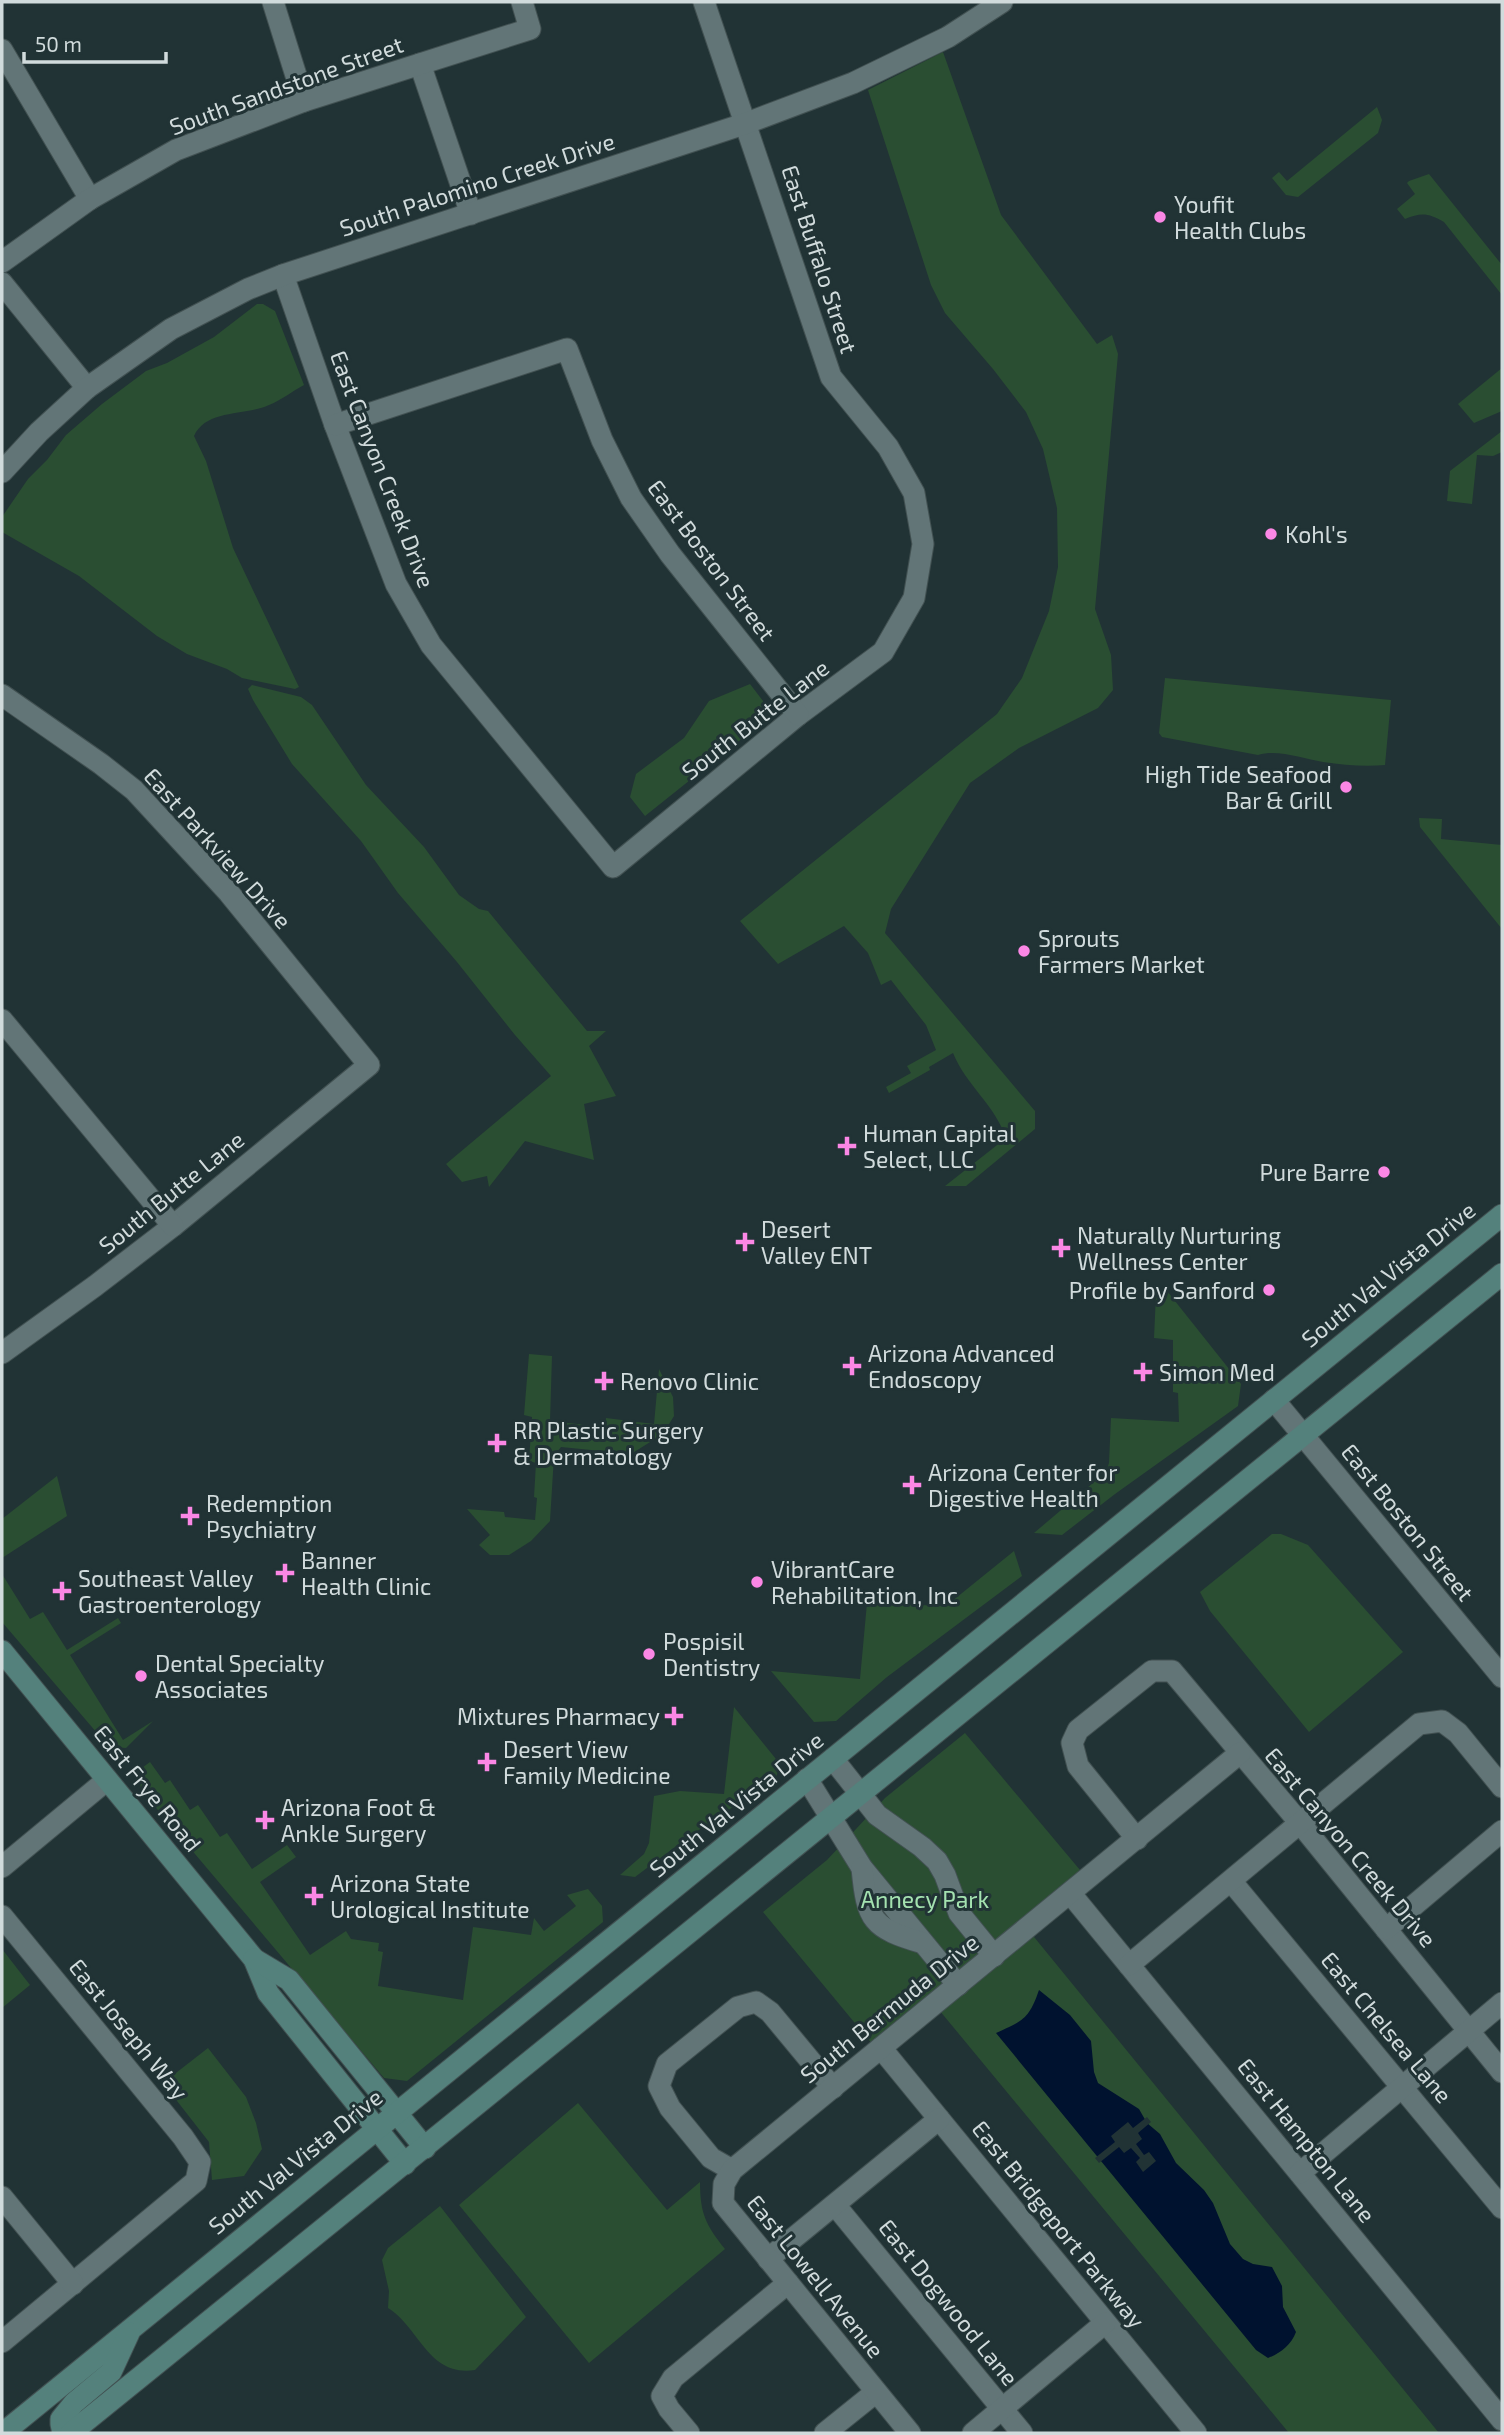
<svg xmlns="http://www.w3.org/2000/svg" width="1504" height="2435" font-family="'Exo 2',sans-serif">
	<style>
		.green { fill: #2a4e32 }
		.water { fill: #00122f }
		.pier { fill: #213335 }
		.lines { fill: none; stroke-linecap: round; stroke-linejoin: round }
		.street-casing { stroke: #425152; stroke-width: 23 }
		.secondary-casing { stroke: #425152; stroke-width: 23 }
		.street { stroke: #627577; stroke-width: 21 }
		.secondary { stroke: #54817c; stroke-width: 21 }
		.poi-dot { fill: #fb87e5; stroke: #213335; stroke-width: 2.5 }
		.labels { text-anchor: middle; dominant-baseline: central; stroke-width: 6; stroke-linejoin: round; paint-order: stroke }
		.street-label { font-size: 23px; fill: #d1dbdc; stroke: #213335 }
		.poi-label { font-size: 23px; fill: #d1dbdc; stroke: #213335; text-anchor: start }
		.park-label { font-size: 23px; fill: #a4e2b0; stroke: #213335 }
	</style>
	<rect width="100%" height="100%" fill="#213335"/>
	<g class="green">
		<path d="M943,52L1001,215L1097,344L1112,335L1118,354L1095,609L1111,655L1113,690L1098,708L1019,748L970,783L891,909L885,933L1035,1111V1129L966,1186H945L1006,1138C995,1105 966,1085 953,1053L929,1067L930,1070L889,1093L886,1087L911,1073L907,1066L936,1050L926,1025L891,980L881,985L868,953L844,926L778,964L740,921L997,714L1022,678L1049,611L1058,567L1057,508L1043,449L1026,412L993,369L945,313L931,285L868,90Z"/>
		<path d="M1377,107L1382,120L1378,133L1298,197L1286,195L1272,178L1279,172L1287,181Z"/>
		<path d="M1429,174L1502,265V295L1444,222C1429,213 1421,212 1405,219L1397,209L1415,194L1407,183L1409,181Z"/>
		<path d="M257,304H263L275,311L304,385C292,391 282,400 269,405C245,416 206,409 194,436L206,461L233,548L297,683L299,687L295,689L242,678L227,669L187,654L157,636L79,576L2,532V517L28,479L47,460L66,435L102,404L146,371L167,363L214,337Z"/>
		<path d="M1502,368V411L1474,423L1458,404Z"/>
		<path d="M1502,431V452L1493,456L1477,455L1472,504L1447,501L1450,471Z"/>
		<path d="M1165,678L1391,700L1385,765C1365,767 1344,765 1323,762C1303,759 1278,749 1258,755L1162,737L1159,733Z"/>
		<path d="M750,684L763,701L764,721L645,816L630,797L636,774L684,738L709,701Z"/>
		<path d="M252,685L301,697L312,705L366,785L424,847L459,895L479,909L488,911L587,1031H606L589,1046L616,1096L584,1104L594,1160L525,1141L489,1187L487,1176L462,1182L446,1164L551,1076L515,1035L457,962L398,893L361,841L292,764L253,700L248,689Z"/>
		<path d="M1419,818L1442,819L1441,839L1502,845V929L1420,827Z"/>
		<path d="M1167,1291L1241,1384L1238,1406L1115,1494L1062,1535L1034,1533L1106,1472L1109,1463L1111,1418L1179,1422L1178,1393L1173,1392V1340L1154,1338L1156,1294Z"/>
		<path d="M529,1354L552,1356L550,1421L605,1427L606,1418L654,1424L659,1369L673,1397L674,1416L663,1434L631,1454L561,1447L554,1456L550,1521L531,1541L509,1555H490L479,1545L490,1535L467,1509L504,1512L505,1517L535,1520L537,1498L534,1497L536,1463L529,1461L532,1417L524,1415Z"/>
		<path d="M57,1476L67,1516L2,1558V1519Z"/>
		<path d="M1272,1534H1281L1308,1545L1403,1652L1309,1732L1210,1611L1200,1592Z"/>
		<path d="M1014,1551L1022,1576L887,1677L836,1721L814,1722L771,1671L860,1679L867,1603L946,1606Z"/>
		<path d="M2,1574L30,1619L43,1612L67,1650L118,1618L121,1623L70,1655L123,1740L153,1721L126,1748L109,1747L2,1622Z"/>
		<path d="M734,1707L780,1764L776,1778L687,1838L635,1877L620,1875L644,1854L649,1843L654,1796L680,1791L724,1794Z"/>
		<path d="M965,1733L1080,1870L1021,1921L1439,2433H1289L930,1999L873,2045L763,1912L827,1860L885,1798Z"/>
		<path d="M150,1762L165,1783L170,1780L190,1810L198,1805L220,1837L227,1833L252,1869L287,1845L296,1857L260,1882L310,1955L346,1931L351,1939L379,1943L378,1951L383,1952L378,1986L463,2000L473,1927L531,1935L534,1918L544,1931L576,1906L567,1895L588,1889L602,1906L603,1922L407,2081L384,2078L141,1790L139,1770Z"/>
		<path d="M2,1949L30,1985L2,2008Z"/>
		<path d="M208,2048L246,2097L256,2123L262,2149L244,2176L212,2180L209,2142L163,2083Z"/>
		<path d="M578,2103L667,2210L700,2182C700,2214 706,2225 725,2249L589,2363L459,2205Z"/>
		<path d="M440,2206L526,2317L475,2370C428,2377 420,2328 388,2308L389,2291L382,2260L388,2248Z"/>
	</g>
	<path class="water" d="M1039,1990L1070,2015L1091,2041L1094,2072L1098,2083L1139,2109L1147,2123L1160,2134L1176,2163L1204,2190L1213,2203L1230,2244L1243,2259L1253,2264L1272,2267L1282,2286L1283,2307L1296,2332C1291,2345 1281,2353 1268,2358L1256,2350L996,2033C1023,2021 1029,2019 1039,1990Z"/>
	<path class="pier" d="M1147,2117L1151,2122L1138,2133L1142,2139L1136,2144L1144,2155L1149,2152L1156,2161L1143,2172L1136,2162L1140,2158L1131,2148L1124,2153L1119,2147L1099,2163L1095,2158L1115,2142L1111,2136L1128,2122L1133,2128Z"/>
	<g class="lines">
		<defs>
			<g id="street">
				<path d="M273,2L304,101"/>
				<path d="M2,50L90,199"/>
				<path d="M420,64L471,214"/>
				<path d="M2,262L90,199L176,150L304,101L530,29L522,2"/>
				<path d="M283,275L335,425L396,584L431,645L613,867L798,715L883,652L914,598L923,544L914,493L888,447L831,377L704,2"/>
				<path d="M2,283L87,388"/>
				<path d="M335,425L567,349L602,440L631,498L670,554L798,715"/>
				<path d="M2,472L39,432L87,388L171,329L248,289L283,275L747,123L853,83L948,37L1002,2"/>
				<path d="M2,695L101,764L134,790L229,893L369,1065L173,1226L95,1286L2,1353"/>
				<path d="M2,1020L173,1226"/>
				<path d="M1274,1400L1502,1677"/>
				<path d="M833,1759L877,1815L922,1847L937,1861L945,1875L959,1913L994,1956"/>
				<path d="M807,1779L862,1868L958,1985"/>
				<path d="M1137,1839L1078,1766L1072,1743L1078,1730L1152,1671H1172L1300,1823L1502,2072"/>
				<path d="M2,1867L107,1780"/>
				<path d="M862,1868C867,1921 872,1928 923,1943"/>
				<path d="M1231,1881L1502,2208"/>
				<path d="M1070,1893L1502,2420"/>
				<path d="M2,1916L183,2137L200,2162L196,2181L2,2342"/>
				<path d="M1386,1929L1502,1831"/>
				<path d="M1129,1965L1419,1724L1442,1721L1458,1733L1502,1787"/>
				<path d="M881,2048L1196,2433"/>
				<path d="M732,2170L711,2158L670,2108L659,2086L667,2064L738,2007L756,2002L770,2012L833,2088"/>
				<path d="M1300,2173L1502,2003"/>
				<path d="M2,2197L73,2284"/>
				<path d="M835,2205L1022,2433"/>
				<path d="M768,2259L939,2119"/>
				<path d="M689,2433L669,2409L662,2396L673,2378L788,2283"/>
				<path d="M825,2433L876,2392"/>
				<path d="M910,2433L723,2203L724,2184L732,2170L1240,1753"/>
				<path d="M973,2433L1105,2323"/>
			</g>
			<g id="secondary">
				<path d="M2,1651L254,1959L268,1993L405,2164"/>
				<path d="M254,1959L289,1980L425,2148"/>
				<path d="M3,2433L1502,1215"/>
				<path d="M63,2433L61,2424V2419L74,2403L111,2372L129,2333"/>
				<path d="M71,2433L1502,1274"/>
			</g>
		</defs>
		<use href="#street" class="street-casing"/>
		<use href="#secondary" class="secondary-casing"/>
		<use href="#street" class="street"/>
		<use href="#secondary" class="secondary"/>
	</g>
	<g class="poi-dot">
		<circle cx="1160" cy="217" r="7"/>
		<circle cx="1271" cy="534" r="7"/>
		<circle cx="1346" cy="787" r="7"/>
		<circle cx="1024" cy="951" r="7"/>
		<path d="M843.5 1135.5h7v7h7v7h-7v7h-7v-7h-7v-7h7z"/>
		<circle cx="1384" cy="1172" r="7"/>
		<path d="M741.5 1231.5h7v7h7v7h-7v7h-7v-7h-7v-7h7z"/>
		<path d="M1057.5 1237.5h7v7h7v7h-7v7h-7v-7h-7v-7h7z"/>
		<circle cx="1269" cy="1290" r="7"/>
		<path d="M848.5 1355.5h7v7h7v7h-7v7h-7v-7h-7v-7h7z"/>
		<path d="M1139.5 1361.5h7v7h7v7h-7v7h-7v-7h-7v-7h7z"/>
		<path d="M600.5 1370.5h7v7h7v7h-7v7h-7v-7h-7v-7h7z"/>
		<path d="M493.5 1432.5h7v7h7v7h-7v7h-7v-7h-7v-7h7z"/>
		<path d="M908.5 1474.5h7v7h7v7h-7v7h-7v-7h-7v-7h7z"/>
		<path d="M186.5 1505.5h7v7h7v7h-7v7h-7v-7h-7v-7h7z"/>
		<path d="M281.5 1562.5h7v7h7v7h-7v7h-7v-7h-7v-7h7z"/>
		<circle cx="757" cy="1582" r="7"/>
		<path d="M58.5 1580.5h7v7h7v7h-7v7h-7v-7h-7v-7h7z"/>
		<circle cx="649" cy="1654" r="7"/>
		<circle cx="141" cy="1676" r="7"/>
		<path d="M670.5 1705.5h7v7h7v7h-7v7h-7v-7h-7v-7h7z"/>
		<path d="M483.5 1751.5h7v7h7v7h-7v7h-7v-7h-7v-7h7z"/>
		<path d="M261.5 1809.5h7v7h7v7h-7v7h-7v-7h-7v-7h7z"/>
		<path d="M310.5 1885.5h7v7h7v7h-7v7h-7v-7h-7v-7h7z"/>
	</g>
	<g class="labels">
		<g class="street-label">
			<text transform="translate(286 85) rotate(-20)">South Sandstone Street</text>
			<text transform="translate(477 184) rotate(-18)">South Palomino Creek Drive</text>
			<text transform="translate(820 259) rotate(72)">East Buffalo Street</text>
			<text transform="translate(383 469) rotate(69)">East Canyon Creek Drive</text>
			<text transform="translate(712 560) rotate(53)">East Boston Street</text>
			<text transform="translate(755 719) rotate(-38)">South Butte Lane</text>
			<text transform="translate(218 848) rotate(48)">East Parkview Drive</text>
			<text transform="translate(171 1192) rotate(-39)">South Butte Lane</text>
			<text transform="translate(1388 1274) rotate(-39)">South Val Vista Drive</text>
			<text transform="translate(1408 1522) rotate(51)">East Boston Street</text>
			<text transform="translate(148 1788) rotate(51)">East Frye Road</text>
			<text transform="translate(736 1804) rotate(-39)">South Val Vista Drive</text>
			<text transform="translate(1351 1847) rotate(50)">East Canyon Creek Drive</text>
			<text transform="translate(889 2008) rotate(-39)">South Bermuda Drive</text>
			<text transform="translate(1387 2027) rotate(50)">East Chelsea Lane</text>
			<text transform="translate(129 2029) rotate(51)">East Joseph Way</text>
			<text transform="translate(1307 2140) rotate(51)">East Hampton Lane</text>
			<text transform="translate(295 2161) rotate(-39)">South Val Vista Drive</text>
			<text transform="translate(1059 2224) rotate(51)">East Bridgeport Parkway</text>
			<text transform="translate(816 2276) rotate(51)">East Lowell Avenue</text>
			<text transform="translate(949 2302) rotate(51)">East Dogwood Lane</text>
		</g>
		<g class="poi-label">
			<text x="1174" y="204">Youfit<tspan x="1174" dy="26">Health Clubs</tspan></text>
			<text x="1285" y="534">Kohl's</text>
			<text x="1332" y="774" text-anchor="end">High Tide Seafood<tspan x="1332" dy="26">Bar &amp; Grill</tspan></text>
			<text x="1038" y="938">Sprouts<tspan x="1038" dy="26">Farmers Market</tspan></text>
			<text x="863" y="1133">Human Capital<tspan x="863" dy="26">Select, LLC</tspan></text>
			<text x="1370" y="1172" text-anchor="end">Pure Barre</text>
			<text x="761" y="1229">Desert<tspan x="761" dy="26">Valley ENT</tspan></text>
			<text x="1077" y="1235">Naturally Nurturing<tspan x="1077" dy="26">Wellness Center</tspan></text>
			<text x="1255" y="1290" text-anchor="end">Profile by Sanford</text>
			<text x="868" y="1353">Arizona Advanced<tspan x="868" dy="26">Endoscopy</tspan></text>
			<text x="1159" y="1372">Simon Med</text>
			<text x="620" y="1381">Renovo Clinic</text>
			<text x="513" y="1430">RR Plastic Surgery<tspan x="513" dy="26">&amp; Dermatology</tspan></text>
			<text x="928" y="1472">Arizona Center for<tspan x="928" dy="26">Digestive Health</tspan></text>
			<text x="206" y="1503">Redemption<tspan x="206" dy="26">Psychiatry</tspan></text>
			<text x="301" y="1560">Banner<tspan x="301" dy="26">Health Clinic</tspan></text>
			<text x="771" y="1569">VibrantCare<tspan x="771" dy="26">Rehabilitation, Inc</tspan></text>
			<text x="78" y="1578">Southeast Valley<tspan x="78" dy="26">Gastroenterology</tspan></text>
			<text x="663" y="1641">Pospisil<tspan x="663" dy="26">Dentistry</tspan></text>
			<text x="155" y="1663">Dental Specialty<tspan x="155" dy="26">Associates</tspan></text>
			<text x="660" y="1716" text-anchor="end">Mixtures Pharmacy</text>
			<text x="503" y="1749">Desert View<tspan x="503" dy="26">Family Medicine</tspan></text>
			<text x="281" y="1807">Arizona Foot &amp;<tspan x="281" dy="26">Ankle Surgery</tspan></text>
			<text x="330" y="1883">Arizona State<tspan x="330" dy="26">Urological Institute</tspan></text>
		</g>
		<g class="park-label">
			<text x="925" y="1899">Annecy Park</text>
		</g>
	</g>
	<rect width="1504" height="2435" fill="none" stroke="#d1dbdc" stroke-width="7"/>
	<path d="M24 52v10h142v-10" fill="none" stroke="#d1dbdc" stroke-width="3.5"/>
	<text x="35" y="52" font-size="21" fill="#d1dbdc" stroke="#213335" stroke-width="5" paint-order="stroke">50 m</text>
</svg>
